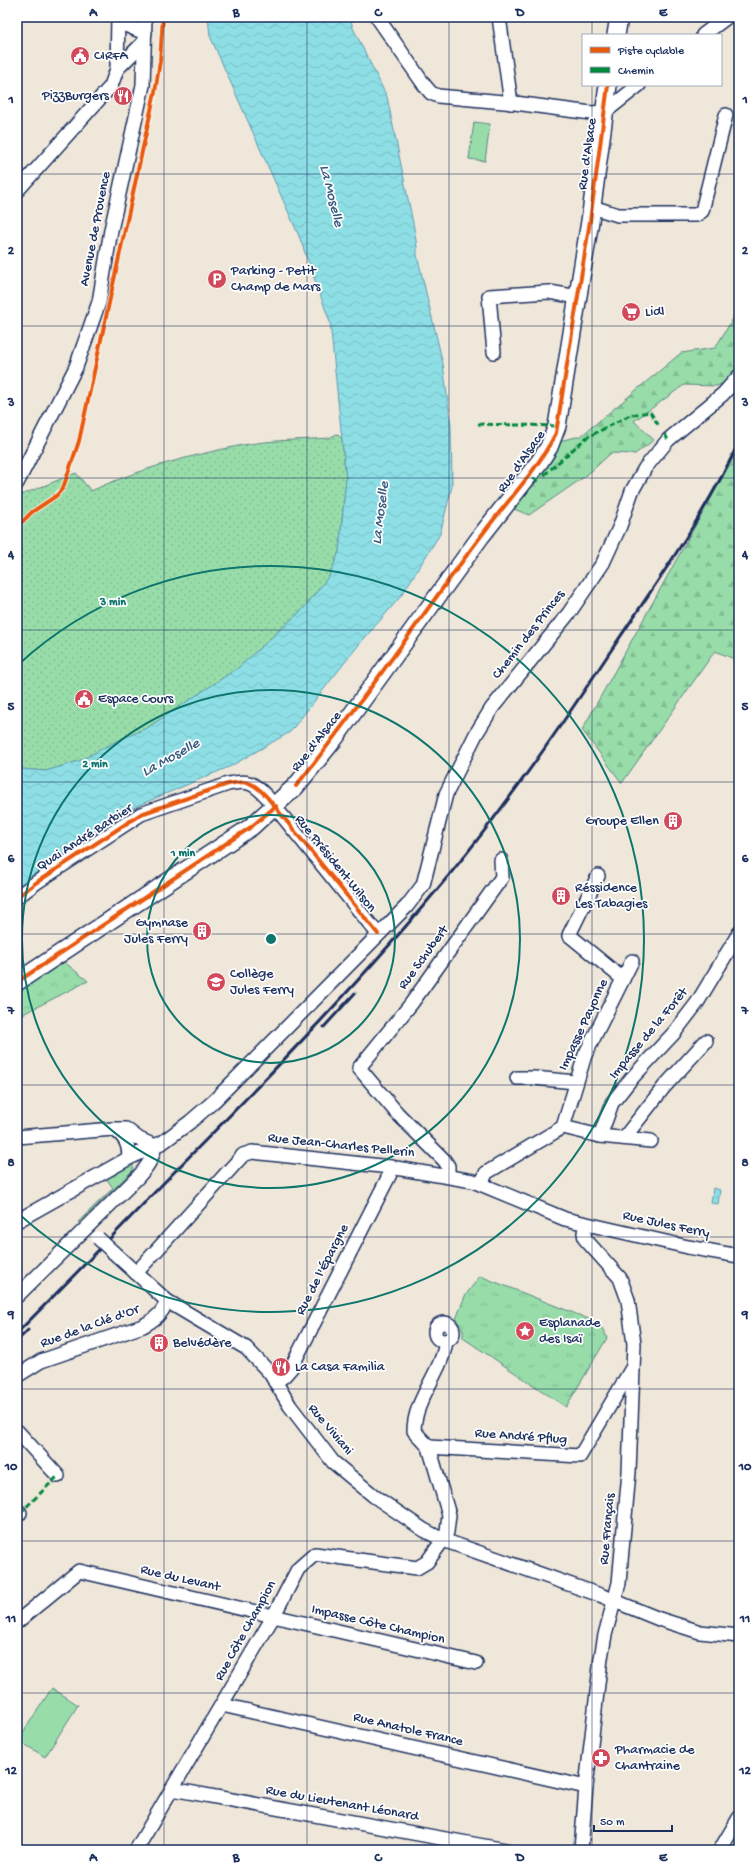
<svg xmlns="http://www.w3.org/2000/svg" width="756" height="1867" font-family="'Gochi Hand',sans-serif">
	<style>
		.grass { fill: url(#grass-tufts); stroke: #5a8684 }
		.forest { fill: url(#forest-firs); stroke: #5a8684 }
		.park { fill: url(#park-dots); stroke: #5a8684 }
		.garden { fill: #98dda9; stroke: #5a8684 }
		.water { fill: url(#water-waves); stroke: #5f99af }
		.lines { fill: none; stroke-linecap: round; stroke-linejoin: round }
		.minor-casing { stroke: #1b2f5e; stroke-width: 16 }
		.major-casing { stroke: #1b2f5e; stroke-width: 20 }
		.minor { stroke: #fff; stroke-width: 13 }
		.major { stroke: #fff; stroke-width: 17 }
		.rail { stroke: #1b2f5e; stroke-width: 3 }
		.minor-bridge-casing { stroke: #1b2f5e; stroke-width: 16; stroke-linecap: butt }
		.minor-bridge { stroke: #fff; stroke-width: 13 }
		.quiet { stroke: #00873e; stroke-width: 3; stroke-dasharray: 6 3; stroke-linecap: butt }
		.cycleway-casing { stroke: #fff; stroke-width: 6 }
		.cycleway { stroke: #e8590c; stroke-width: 4 }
		.grid { fill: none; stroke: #1b2f5e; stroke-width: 1; stroke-opacity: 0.55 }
		.ring { fill: none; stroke: #0f766e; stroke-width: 2 }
		.labels { text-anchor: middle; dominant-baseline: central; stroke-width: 3.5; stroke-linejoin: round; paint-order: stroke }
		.poi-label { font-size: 14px; fill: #1b2f5e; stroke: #fff; text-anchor: start }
		.street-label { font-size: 14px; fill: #1b2f5e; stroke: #fff }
		.water-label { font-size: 15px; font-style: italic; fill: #385b80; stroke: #fff }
		.centre { fill: #0f766e; stroke: #fff; stroke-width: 2 }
		.ring-label { font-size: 12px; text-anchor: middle; font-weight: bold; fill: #0f766e; stroke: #fff; stroke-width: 3.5; stroke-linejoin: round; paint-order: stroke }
		.neatline { fill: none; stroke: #1b2f5e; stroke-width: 1.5 }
		.grid-label { font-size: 13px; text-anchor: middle; font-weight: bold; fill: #1b2f5e }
	</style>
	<defs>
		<pattern id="grass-tufts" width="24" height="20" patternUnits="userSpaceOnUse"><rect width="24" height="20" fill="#98dda9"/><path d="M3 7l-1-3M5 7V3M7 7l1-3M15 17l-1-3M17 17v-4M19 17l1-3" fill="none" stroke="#82be94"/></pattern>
		<pattern id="forest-firs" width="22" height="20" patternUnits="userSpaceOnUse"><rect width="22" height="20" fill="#98dda9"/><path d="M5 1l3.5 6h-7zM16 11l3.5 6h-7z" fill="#82be94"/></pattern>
		<pattern id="park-dots" width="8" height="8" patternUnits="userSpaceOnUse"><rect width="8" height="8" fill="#98dda9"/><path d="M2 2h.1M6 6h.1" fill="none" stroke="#82be94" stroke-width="1.8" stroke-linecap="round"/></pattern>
		<pattern id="water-waves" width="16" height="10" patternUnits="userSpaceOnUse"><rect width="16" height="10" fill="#8ddfe5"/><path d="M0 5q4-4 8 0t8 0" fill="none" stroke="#79c0c7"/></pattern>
	</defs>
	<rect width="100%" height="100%" fill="#efe7d9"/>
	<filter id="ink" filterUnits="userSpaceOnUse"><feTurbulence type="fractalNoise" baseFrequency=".025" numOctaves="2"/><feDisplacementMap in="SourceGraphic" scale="8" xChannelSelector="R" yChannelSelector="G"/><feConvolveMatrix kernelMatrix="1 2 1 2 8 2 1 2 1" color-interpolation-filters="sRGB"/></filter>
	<g filter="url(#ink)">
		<g class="grass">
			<path d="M63,961L88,981L17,1017V991Z"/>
			<path d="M130,1164H133V1170L79,1223L78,1222L113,1188L106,1178Z"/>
			<path d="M480,1276L594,1321L602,1328L607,1338L566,1407L463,1338V1330L456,1319L465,1296Z"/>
		</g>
		<g class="forest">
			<path d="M739,309V376L717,386L684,385L634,421L654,440L635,454L611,453L587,475L529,515L514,509L563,440L581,436L681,353L715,348Z"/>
			<path d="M739,447V661L715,651L622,783L582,730Z"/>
		</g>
		<path class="park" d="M337,434L342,439L346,479L339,552L329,576L304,608L238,668L147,728L117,741L79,761L46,771L21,769L17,771V501L21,495L76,473L91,491C138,469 192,455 243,445C271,440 301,440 329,438Z"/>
		<g class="garden">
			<path d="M474,122L490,124L485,161L469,159Z"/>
			<path d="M52,1688L78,1705L45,1757L18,1740Z"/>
		</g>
		<g class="water">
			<path d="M208,17H350L353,28L387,97L414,228L417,247V255L443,364L451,426L452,486L440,534L401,596L357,647L290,732L231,766L137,806L76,845L17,888V771L21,769L46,771L79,761L117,741L147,728L238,668L304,608L329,576L339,552L346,479L330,322L299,236L210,36Z"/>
			<path d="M713,1188L720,1190L718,1204L711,1203Z"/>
		</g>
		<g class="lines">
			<defs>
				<g id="minor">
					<path d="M377,17L425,86L431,93L438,96L515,103L591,113L605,112L639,85"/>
					<path d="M499,17L511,103"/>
					<path d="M118,22L145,33"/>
					<path d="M703,35L727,17"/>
					<path d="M117,69L118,17"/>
					<path d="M17,191L111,86L117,69L144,42"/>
					<path d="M592,207L618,215H696L702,211L726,115"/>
					<path d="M494,352L489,296L549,292L578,297"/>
					<path d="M17,483L76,367L99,302L111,230L143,85L145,17"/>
					<path d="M598,876L569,935L623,979"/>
					<path d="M17,897L37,882L141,814L228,784C248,780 253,782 267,797L378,934"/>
					<path d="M517,1078H534L575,1082"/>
					<path d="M563,1127L600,1136L651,1141"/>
					<path d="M113,1129C125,1136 129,1144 129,1158"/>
					<path d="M600,1136L612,1103L631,1079L674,1033L697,1003L739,933"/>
					<path d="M17,1137L113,1129H126L139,1139L155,1146"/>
					<path d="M624,1138L664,1087L706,1041"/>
					<path d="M448,1175V1166L444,1160L397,1113L359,1068L411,1004L502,877L501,860"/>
					<path d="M482,1183L486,1173L563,1127L585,1055L632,961"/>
					<path d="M17,1221L129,1158L163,1142L190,1122L213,1102L407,906L423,885L446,794L476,734L492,708L569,613L603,563L620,526L632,491L645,468L668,440L723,394L739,376"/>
					<path d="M113,1252L167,1301L246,1348L270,1373L290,1406L333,1462L374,1496L424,1530L443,1540L600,1595L659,1619L700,1632L739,1636"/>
					<path d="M136,1273L243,1155L252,1152L390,1167L473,1181L565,1219L688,1247L739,1256"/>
					<path d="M17,1296L138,1177C147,1167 152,1160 155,1146"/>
					<circle cx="444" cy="1332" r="9"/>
					<path d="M17,1376L41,1361L143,1326C155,1319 162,1314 167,1301"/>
					<path d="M275,1382L284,1376L291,1368L390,1174V1167"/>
					<path d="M17,1431L58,1476"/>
					<path d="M429,1447L580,1456L632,1368"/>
					<path d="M17,1510L20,1513L17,1515"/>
					<path d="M17,1622L79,1571L476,1663"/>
					<path d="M222,1705L586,1787"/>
					<path d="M172,1789L506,1850"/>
					<path d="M136,1850L273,1617L298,1569L315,1554L417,1568L427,1562L443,1540L447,1532L449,1515L429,1447L414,1431C414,1399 442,1373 446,1341"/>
					<path d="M581,1850L586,1787L601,1658L605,1635L619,1583L629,1472L634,1344L628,1300L620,1278L585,1239L584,1233L586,1224"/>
					<path d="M720,1850L739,1818"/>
				</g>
				<g id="major">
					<path d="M616,35L619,17"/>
					<path d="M17,982L251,827L296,786L334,739L481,536L540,461L549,447L557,426L590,221L608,85"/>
				</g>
			</defs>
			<use href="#minor" class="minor-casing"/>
			<use href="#major" class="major-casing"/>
			<use href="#minor" class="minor"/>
			<use href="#major" class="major"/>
			<g class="rail">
				<path d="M324,1027L355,993"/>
				<path d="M17,1333C73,1277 128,1220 183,1163C275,1070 366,976 450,874C509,802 561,726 612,649C657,582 705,515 739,442"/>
				<path d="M17,1341L28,1330"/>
			</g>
			<defs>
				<path id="minor-bridge" d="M98,1238L113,1252"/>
			</defs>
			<use href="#minor-bridge" class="minor-bridge-casing"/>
			<use href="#minor-bridge" class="minor-bridge"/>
			<g class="quiet">
				<path d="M478,424L557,426"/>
				<path d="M665,434L668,440"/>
				<path d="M544,475L586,438L630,415L650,412L659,426"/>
				<path d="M533,478L538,481"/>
				<path d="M20,1513L58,1476"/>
			</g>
			<defs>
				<g id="cycleway">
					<path d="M17,527L32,512L56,496L63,488L79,441L155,92L160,61L163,17"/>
					<path d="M296,786C361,705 419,619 481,536C506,502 537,471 556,433L590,221L608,85"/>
					<path d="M17,897L37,882L141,814L228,784C248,780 253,782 267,797L378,934"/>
					<path d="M17,982L251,827L276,806"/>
				</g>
			</defs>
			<use href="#cycleway" class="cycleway-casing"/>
			<use href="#cycleway" class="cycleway"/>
		</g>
	</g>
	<path class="grid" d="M164,17V1850M307,17V1850M449,17V1850M592,17V35M592,85V1850M17,174H739M17,326H739M17,478H739M17,630H739M17,782H739M17,934H739M17,1085H739M17,1237H739M17,1389H739M17,1541H739M17,1693H739"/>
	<g class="ring">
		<circle cx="271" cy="939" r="124"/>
		<circle cx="271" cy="939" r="249"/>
		<path d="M19 664A373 373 0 1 1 19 1214"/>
	</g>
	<defs>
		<symbol id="civic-disc" viewBox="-11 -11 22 22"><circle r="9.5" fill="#d1495b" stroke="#fff"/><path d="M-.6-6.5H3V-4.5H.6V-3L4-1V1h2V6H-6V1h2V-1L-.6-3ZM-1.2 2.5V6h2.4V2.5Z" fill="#fff"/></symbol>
		<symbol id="restaurant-disc" viewBox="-11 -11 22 22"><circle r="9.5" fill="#d1495b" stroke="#fff"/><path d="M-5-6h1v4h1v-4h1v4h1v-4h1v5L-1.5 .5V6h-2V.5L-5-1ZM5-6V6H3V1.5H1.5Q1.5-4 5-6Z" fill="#fff"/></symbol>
		<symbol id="parking-disc" viewBox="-11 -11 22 22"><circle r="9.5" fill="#d1495b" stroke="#fff"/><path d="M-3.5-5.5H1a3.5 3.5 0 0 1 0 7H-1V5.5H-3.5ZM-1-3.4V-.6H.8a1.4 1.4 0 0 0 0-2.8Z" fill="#fff"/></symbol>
		<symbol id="supermarket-disc" viewBox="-11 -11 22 22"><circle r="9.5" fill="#d1495b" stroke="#fff"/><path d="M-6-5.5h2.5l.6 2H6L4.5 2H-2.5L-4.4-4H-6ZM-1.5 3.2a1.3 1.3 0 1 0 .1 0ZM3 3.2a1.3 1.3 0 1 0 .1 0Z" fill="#fff"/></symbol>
		<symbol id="building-disc" viewBox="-11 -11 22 22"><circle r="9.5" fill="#d1495b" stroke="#fff"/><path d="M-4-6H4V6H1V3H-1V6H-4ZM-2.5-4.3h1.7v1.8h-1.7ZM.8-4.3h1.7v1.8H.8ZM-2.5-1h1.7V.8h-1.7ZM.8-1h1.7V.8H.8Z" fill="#fff"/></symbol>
		<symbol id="school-disc" viewBox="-11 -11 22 22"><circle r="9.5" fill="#d1495b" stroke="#fff"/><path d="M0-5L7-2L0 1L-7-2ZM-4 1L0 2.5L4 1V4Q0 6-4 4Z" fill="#fff"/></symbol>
		<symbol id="sight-disc" viewBox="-11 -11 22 22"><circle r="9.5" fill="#d1495b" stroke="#fff"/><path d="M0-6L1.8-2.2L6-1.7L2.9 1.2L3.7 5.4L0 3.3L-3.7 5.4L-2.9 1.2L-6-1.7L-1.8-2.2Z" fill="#fff"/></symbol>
		<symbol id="pharmacy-disc" viewBox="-11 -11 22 22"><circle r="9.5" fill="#d1495b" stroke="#fff"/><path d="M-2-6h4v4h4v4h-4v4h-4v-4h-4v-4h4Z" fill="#fff"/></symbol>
	</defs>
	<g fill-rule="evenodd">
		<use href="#civic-disc" x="69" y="45" width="22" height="22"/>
		<use href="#restaurant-disc" x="112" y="85" width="22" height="22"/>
		<use href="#parking-disc" x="206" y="268" width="22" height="22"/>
		<use href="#supermarket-disc" x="620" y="301" width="22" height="22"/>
		<use href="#civic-disc" x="73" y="688" width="22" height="22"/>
		<use href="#building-disc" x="662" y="810" width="22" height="22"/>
		<use href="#building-disc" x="550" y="885" width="22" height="22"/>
		<use href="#building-disc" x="191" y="920" width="22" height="22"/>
		<use href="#school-disc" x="205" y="971" width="22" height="22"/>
		<use href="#sight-disc" x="514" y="1320" width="22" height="22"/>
		<use href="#building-disc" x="148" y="1332" width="22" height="22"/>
		<use href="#restaurant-disc" x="270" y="1356" width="22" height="22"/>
		<use href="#pharmacy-disc" x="590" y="1747" width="22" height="22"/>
	</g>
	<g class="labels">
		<g class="poi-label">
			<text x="94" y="56">CIRFA</text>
			<text x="109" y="96" text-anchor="end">PizzBurgers</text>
			<text x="231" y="271">Parking - Petit<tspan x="231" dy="16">Champ de Mars</tspan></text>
			<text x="645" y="312">Lidl</text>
			<text x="98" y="699">Espace Cours</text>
			<text x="659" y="821" text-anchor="end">Groupe Ellen</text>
			<text x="575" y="888">Réssidence<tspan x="575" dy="16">Les Tabagies</tspan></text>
			<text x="188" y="923" text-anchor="end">Gymnase<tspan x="188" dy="16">Jules Ferry</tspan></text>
			<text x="230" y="974">Collège<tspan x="230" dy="16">Jules Ferry</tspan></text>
			<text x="539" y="1323">Esplanade<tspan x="539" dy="16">des Isaï</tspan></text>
			<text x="173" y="1343">Belvédère</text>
			<text x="295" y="1367">La Casa Familia</text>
			<text x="615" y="1750">Pharmacie de<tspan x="615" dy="16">Chantraine</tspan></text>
		</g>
		<g class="street-label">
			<text transform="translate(588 154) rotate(-82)">Rue d'Alsace</text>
			<text transform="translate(96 229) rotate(-79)">Avenue de Provence</text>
			<text transform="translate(522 462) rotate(-55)">Rue d'Alsace</text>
			<text transform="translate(529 635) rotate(-52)">Chemin des Princes</text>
			<text transform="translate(317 742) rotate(-52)">Rue d'Alsace</text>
			<text transform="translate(85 838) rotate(-33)">Quai André Barbier</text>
			<text transform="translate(335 864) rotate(51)">Rue Président Wilson</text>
			<text transform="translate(424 958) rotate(-54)">Rue Schubert</text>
			<text transform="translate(584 1025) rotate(-65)">Impasse Payonne</text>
			<text transform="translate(649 1034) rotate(-50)">Impasse de la Forêt</text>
			<text transform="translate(341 1146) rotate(6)">Rue Jean-Charles Pellerin</text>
			<text transform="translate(666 1225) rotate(12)">Rue Jules Ferry</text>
			<text transform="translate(323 1270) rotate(-63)">Rue de l'Épargne</text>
			<text transform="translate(90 1327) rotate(-20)">Rue de la Clé d'Or</text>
			<text transform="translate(330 1430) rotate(50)">Rue Viviani</text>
			<text transform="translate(521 1437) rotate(4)">Rue André Pflug</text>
			<text transform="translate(608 1529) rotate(-85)">Rue Français</text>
			<text transform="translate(180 1579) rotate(13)">Rue du Levant</text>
			<text transform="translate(378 1625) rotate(13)">Impasse Côte Champion</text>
			<text transform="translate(246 1631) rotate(-61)">Rue Côte Champion</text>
			<text transform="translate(408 1730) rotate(13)">Rue Anatole France</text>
			<text transform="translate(342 1804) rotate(10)">Rue du Lieutenant Léonard</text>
		</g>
		<g class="water-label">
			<text transform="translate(331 196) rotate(76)">La Moselle</text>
			<text transform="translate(381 513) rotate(-83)">La Moselle</text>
			<text transform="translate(171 758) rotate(-29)">La Moselle</text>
		</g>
	</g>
	<circle cx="271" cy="939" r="6" class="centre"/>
	<g class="ring-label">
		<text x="113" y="605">3 min</text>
		<text x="95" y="767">2 min</text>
		<text x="183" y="856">1 min</text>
	</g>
	<rect width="756" height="1867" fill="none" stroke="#fff" stroke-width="44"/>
	<rect x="582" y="34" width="140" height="52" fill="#ffffff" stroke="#a4acbf"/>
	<rect x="590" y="47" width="20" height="6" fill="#e8590c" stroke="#a4acbf"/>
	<text x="618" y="54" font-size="12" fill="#1b2f5e">Piste cyclable</text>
	<rect x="590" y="67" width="20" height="6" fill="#00873e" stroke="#a4acbf"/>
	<text x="618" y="74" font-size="12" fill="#1b2f5e">Chemin</text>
	<path d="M594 1825v6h78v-6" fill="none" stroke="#1b2f5e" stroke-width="2"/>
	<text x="600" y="1825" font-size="12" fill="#1b2f5e" stroke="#ffffff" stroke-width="3" paint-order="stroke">50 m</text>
	<rect x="22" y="22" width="712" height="1823" class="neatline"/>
	<g class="grid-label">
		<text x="93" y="16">A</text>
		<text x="236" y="16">B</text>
		<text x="378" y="16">C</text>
		<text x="520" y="16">D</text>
		<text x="663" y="16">E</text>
		<text x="11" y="103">1</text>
		<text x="745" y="103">1</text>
		<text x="11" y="254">2</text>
		<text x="745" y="254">2</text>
		<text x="11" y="406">3</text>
		<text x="745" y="406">3</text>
		<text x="11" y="558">4</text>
		<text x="745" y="558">4</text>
		<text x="11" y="710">5</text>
		<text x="745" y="710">5</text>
		<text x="11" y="862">6</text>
		<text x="745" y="862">6</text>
		<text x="11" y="1014">7</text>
		<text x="745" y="1014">7</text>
		<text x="11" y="1166">8</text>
		<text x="745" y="1166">8</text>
		<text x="11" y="1318">9</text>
		<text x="745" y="1318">9</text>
		<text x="11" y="1470">10</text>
		<text x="745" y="1470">10</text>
		<text x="11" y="1622">11</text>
		<text x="745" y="1622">11</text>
		<text x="11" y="1774">12</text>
		<text x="745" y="1774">12</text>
		<text x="93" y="1861">A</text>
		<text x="236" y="1861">B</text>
		<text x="378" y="1861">C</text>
		<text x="520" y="1861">D</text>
		<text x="663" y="1861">E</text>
	</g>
</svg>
